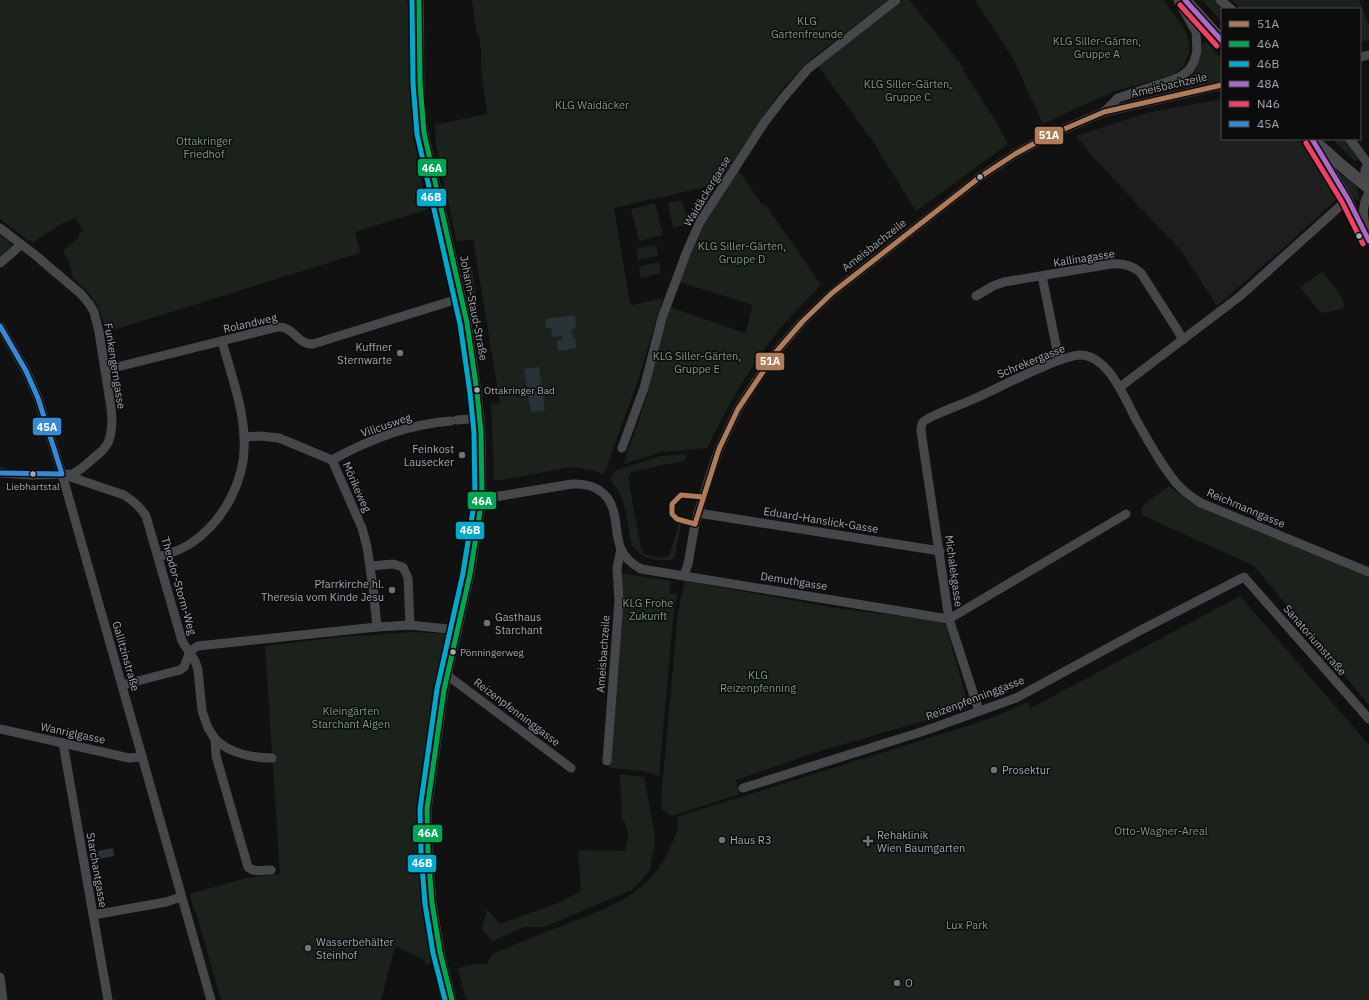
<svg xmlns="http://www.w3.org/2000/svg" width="1369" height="1000" font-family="'IBM Plex Sans',sans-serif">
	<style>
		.built { fill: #1e1e20 }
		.green { fill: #1b221c }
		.water { fill: #283237 }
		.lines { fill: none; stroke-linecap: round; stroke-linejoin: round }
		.minor { stroke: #46474a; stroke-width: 9 }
		.major { stroke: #484a4c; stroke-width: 12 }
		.bus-1-casing { stroke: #0c0c0d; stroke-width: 8 }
		.bus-2-casing { stroke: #0c0c0d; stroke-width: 8 }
		.bus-3-casing { stroke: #0c0c0d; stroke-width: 8 }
		.bus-4-casing { stroke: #0c0c0d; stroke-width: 8 }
		.bus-5-casing { stroke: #0c0c0d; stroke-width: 8 }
		.bus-6-casing { stroke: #0c0c0d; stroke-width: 8 }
		.bus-1 { stroke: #b07c57; stroke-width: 5 }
		.bus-2 { stroke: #00a651; stroke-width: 5 }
		.bus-3 { stroke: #00a9ce; stroke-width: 5 }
		.bus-4 { stroke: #ac68c9; stroke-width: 5 }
		.bus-5 { stroke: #f24062; stroke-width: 5 }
		.bus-6 { stroke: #338bd7; stroke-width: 5 }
		.bus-dot { fill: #a2a9b3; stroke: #0c0c0d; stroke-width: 1.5 }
		.poi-dot { fill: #6f747b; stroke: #0c0c0d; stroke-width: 1.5 }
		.labels { text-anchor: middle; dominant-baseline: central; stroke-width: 3; stroke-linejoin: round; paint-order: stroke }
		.bus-label { font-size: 10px; fill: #a2a9b3; stroke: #0c0c0d; text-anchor: start }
		.park-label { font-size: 11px; fill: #799f78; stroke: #0c0c0d }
		.street-label { font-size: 11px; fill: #a2a9b3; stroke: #0c0c0d }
		.poi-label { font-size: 11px; fill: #a2a9b3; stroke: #0c0c0d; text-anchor: start }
		.line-badge { stroke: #0c0c0d; stroke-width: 1.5 }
		.badge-label { font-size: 11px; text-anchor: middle; font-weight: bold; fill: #fff }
	</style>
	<rect width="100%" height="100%" fill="#111112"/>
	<path class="built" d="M1222,99V139H1298L1323,167L1337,192V196L1336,200L1289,243L1217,306L1182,252L1092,156L1076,136L1146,113Z"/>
	<g class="green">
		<path d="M0,0H407L413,40L412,87L415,134L420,173L428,209L355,232L360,253L107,332L98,306L87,291L73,278L67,257H65L64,250L72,243L79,238L78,235L83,231L75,218L61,224L32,243L0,219Z"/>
		<path d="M472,0H888L811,59L782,89L718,184L614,208L630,303L633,305L663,298L638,380L604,475L595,471L571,467L496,481L494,479L491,405L500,403L473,239L457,242L436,147L435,125L487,114L481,69V50L479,35H477Z"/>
		<path d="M903,0H909L965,69L963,71L995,120L1008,144L916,211L872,140L818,66L833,52Z"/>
		<path d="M975,0H1163L1182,25L1189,40V53L1184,66L1172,75L1112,92L1043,124L1013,59Z"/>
		<path d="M1202,0H1215L1225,9H1222V22Z"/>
		<path d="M1231,0H1359L1369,25V40L1360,42V9H1241Z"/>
		<path d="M1206,42L1222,59V80L1126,100L1127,98C1138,95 1149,92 1160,89C1189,81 1201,74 1202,43Z"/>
		<path d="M1222,99V104L1164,115L1160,111Z"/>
		<path d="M1284,139H1296L1335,190V199L1330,206L1322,196L1324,189L1305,160Z"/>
		<path d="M1332,139H1346L1353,150L1358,160L1355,161Z"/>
		<path d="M738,170L763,206L765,204L821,285C802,304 782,324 766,347C743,379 724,413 707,448L662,452L624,464L626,456L646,400L659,343L670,307L745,333L753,305L679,282L700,231Z"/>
		<path d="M1338,172C1353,183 1358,182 1359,201L1351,197L1337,174Z"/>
		<path d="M682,200L688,224L673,228L668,203Z"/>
		<path d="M655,203L663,235L639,241L631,209Z"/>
		<path d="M0,235C5,239 12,241 12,248L0,259Z"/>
		<path d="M656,245L658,256L638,260L636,249Z"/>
		<path d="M659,262L661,273L641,278L639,267Z"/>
		<path d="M472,269L476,293L469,294L464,269Z"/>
		<path d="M1320,273H1323C1332,284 1342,294 1345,308L1323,313L1320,312L1300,287Z"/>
		<path d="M686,454V460L631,472L628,478L641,548L644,554L659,558L669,556L679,523L681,524L675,557L672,560C656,561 642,560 632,545C625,520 629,500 610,480L616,470L661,456Z"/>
		<path d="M1169,486L1188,501L1369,576V705L1254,566L1142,515V506Z"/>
		<path d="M620,573L671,581L669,593L677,594L673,619L659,776L643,771L609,768L617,675Z"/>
		<path d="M685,581L841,609L939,621L946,626L969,708L820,751L736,780L740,794L674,815H669L662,809L661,800L678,612Z"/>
		<path d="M1240,596L1369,745V1000H466L458,968L475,964H487L492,954C518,943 543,933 569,923C614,905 650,894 671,846C675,838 680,826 677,817L977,723L996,716L1028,702L1031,708Z"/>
		<path d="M412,632L448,634L421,794L420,805L423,890H421L422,904L432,962L427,965L423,959L395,946L381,1000H221L196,912L194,911L190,896V894L246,878L280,874L265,646L341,637Z"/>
		<path d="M620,774L644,777L655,835L654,849L649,872L632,890L544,927H524L492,941L482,929L487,909L500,924L558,903L581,891L578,850L625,851C628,840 630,831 624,821H622Z"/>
	</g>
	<g class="water">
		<path d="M575,315L576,328L571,330L573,338H575L577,348L558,351L557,341L562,340L561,336L552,337L551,328H546L545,319Z"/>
		<path d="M539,367L545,410L531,412L524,369Z"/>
		<path d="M113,848L114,856L99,859L98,851Z"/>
	</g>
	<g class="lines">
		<g class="minor">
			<path d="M419,0C421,45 417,88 424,133L467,323L477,392L481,433L482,499L470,574L444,690L427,809L428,852L432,903L440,952L452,1000"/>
			<path d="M1220,0L1231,9"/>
			<path d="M1360,57L1369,55"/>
			<path d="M1104,112L1118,98L1172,80L1181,76L1189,70L1194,62L1197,51L1196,32L1178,0"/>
			<path d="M1350,139L1368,164"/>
			<path d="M1318,148L1348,199L1369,241"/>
			<path d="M1364,184L1365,170L1369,163"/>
			<path d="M1365,227C1363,215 1362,204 1369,193"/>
			<path d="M0,228L34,254L81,294L90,305L94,312L99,332L111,408L112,421L111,433L108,443L103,450L82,468L73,474L32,475L0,473"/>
			<path d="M0,263L13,252L21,244"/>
			<path d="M1042,276L1059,360"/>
			<path d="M976,296L993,286L1004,282L1111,264C1122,263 1132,265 1141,273L1178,331L1183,340"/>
			<path d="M0,326L26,371L38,398L62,474L211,1000"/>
			<path d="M105,370L278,327C294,326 297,345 313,344L461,298"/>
			<path d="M1120,387L1239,297L1348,199"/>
			<path d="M457,420L480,418"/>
			<path d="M244,437L260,436L279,438L332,460L362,528L367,547L372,581"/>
			<path d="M622,448L644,388L662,318L687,251L700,222L764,123L783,98L808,69L896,0"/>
			<path d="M332,460C368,440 409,424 451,421"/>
			<path d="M62,474L124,495C134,501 140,507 146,516L182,641L195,661L198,670L202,711L208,728L215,739L216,756L248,867C254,873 264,870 271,870"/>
			<path d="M482,499L572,484C592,483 609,491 614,513C617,525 616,538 621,549C625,558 632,564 641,569L949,619L1126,514"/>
			<path d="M698,513L940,551"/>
			<path d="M159,557C169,554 180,550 190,544C224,522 247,478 244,437C243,406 230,371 222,341"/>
			<path d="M371,566L393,564L403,567L408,578L410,625"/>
			<path d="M684,575L688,564L695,524L709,478L719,449L738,409L755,383L777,351L802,322L832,293L980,177L1015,154L1048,136L1104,112L1222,85"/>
			<path d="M373,587L377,627"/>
			<path d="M190,651L198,646L377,627L410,625L458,630"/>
			<path d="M447,675L571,768"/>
			<path d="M122,685L180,670L184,667L190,651"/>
			<path d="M979,711L949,619L921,431C921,427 921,425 923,422C928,416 966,403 976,398C1000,387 1023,375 1047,365C1057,361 1068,356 1079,355C1109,354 1126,402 1138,423C1148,441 1158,459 1170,475C1178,487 1189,496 1201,503L1369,572"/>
			<path d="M0,729L129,758L142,757"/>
			<path d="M215,739C229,753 252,758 272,758"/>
			<path d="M63,743L108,1000"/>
			<path d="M607,761L619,600L617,568L621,549"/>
			<path d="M743,788L924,731L1016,698L1141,630L1244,577L1369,719"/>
			<path d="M93,915L166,902L181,897"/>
			<path d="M0,977L3,1000"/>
		</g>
		<g class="major">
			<path d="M1185,0L1222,41"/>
			<path d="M1312,139L1341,165L1369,188"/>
		</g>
		<defs>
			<g id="bus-1">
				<path d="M695,524L719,449L738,409L777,351L802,322L832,293L980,177L1015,154L1048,136L1104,112L1222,85"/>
				<path d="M695,524L677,519L672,514V504L681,495L703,497"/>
			</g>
			<path id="bus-2" d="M419,0L420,83L424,133L467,323L477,392L481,433L482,499L470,574L444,690L427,809L428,852L432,903L440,952L452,1000"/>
			<path id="bus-3" d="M412,0L413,83L417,134L460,324L470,393L474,433L475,498L463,573L437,689L420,809L421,853L425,904L433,953L445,1000"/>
			<g id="bus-4">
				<path d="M1185,0L1222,41"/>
				<path d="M1312,139L1348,199L1369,241"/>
			</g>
			<g id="bus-5">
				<path d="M1180,5L1217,46"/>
				<path d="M1306,143L1342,202L1363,244"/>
			</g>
			<path id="bus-6" d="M0,326L26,371L38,398L62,474L0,473"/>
		</defs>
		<use href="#bus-1" class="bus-1-casing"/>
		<use href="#bus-2" class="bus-2-casing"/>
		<use href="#bus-3" class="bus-3-casing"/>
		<use href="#bus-4" class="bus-4-casing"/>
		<use href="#bus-5" class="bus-5-casing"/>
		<use href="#bus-6" class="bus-6-casing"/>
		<use href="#bus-1" class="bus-1"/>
		<use href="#bus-2" class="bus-2"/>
		<use href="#bus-3" class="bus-3"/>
		<use href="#bus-4" class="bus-4"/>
		<use href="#bus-5" class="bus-5"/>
		<use href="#bus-6" class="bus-6"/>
	</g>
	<g class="bus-dot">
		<circle cx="980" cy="177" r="3.5"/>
		<circle cx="1359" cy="236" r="3.5"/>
		<circle cx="477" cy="390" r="3.5"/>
		<circle cx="33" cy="474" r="3.5"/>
		<circle cx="453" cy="652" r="3.5"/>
	</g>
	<g class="poi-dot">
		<circle cx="400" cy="353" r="4"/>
		<circle cx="462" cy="455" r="4"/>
		<circle cx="392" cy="590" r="4"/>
		<circle cx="487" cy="623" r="4"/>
		<circle cx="994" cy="770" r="4"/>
		<circle cx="722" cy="840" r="4"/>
		<path d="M866 835h4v4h4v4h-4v4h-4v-4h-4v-4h4z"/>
		<circle cx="308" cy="948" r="4"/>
		<circle cx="897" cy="983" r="4"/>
	</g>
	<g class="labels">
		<g class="bus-label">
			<text x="484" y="390">Ottakringer Bad</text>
			<text x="33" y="486" text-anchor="middle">Liebhartstal</text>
			<text x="460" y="652">Pönningerweg</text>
		</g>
		<g class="park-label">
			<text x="807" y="21">KLG<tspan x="807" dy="13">Gartenfreunde</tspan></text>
			<text x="1097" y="41">KLG Siller-Gärten,<tspan x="1097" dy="13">Gruppe A</tspan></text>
			<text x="908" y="84">KLG Siller-Gärten,<tspan x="908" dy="13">Gruppe C</tspan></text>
			<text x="592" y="105">KLG Waidäcker</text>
			<text x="204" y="141">Ottakringer<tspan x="204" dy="13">Friedhof</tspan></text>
			<text x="742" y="246">KLG Siller-Gärten,<tspan x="742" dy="13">Gruppe D</tspan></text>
			<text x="697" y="356">KLG Siller-Gärten,<tspan x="697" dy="13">Gruppe E</tspan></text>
			<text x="648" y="603">KLG Frohe<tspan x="648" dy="13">Zukunft</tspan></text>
			<text x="758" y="675">KLG<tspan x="758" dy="13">Reizenpfenning</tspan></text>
			<text x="351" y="711">Kleingärten<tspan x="351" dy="13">Starchant Aigen</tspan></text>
			<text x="1161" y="831">Otto-Wagner-Areal</text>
			<text x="967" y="925">Lux Park</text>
		</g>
		<g class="street-label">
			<text transform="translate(1169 85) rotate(-13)">Ameisbachzeile</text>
			<text transform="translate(707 191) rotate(-59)">Waidäckergasse</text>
			<text transform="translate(874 245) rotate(-38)">Ameisbachzeile</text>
			<text transform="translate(1084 258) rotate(-9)">Kallinagasse</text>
			<text transform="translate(474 308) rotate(79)">Johann-Staud-Straße</text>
			<text transform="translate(250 323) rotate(-13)">Rolandweg</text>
			<text transform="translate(1031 361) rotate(-22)">Schrekergasse</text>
			<text transform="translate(115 366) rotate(81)">Funkengerngasse</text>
			<text transform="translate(386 425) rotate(-19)">Vilicusweg</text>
			<text transform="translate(357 487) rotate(66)">Mörikeweg</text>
			<text transform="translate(1246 508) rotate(23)">Reichmanngasse</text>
			<text transform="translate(821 520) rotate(9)">Eduard-Hanslick-Gasse</text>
			<text transform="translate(954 571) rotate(82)">Michalekgasse</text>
			<text transform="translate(794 581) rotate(9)">Demuthgasse</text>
			<text transform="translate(179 586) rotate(74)">Theodor-Storm-Weg</text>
			<text transform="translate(1315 640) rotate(49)">Sanatoriumstraße</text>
			<text transform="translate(603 654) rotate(-86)">Ameisbachzeile</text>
			<text transform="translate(126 656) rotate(74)">Gallitzinstraße</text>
			<text transform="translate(975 698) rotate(-21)">Reizenpfenninggasse</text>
			<text transform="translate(517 712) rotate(37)">Reizenpfenninggasse</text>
			<text transform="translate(73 733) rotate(12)">Wanriglgasse</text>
			<text transform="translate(97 870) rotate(80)">Starchantgasse</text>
		</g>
		<g class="poi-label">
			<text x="392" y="347" text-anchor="end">Kuffner<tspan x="392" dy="13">Sternwarte</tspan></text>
			<text x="454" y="449" text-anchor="end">Feinkost<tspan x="454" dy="13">Lausecker</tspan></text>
			<text x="384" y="584" text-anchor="end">Pfarrkirche hl.<tspan x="384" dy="13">Theresia vom Kinde Jesu</tspan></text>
			<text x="495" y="617">Gasthaus<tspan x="495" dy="13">Starchant</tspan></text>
			<text x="1002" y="770">Prosektur</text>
			<text x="877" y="835">Rehaklinik<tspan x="877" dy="13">Wien Baumgarten</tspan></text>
			<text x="730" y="840">Haus R3</text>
			<text x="316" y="942">Wasserbehälter<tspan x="316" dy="13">Steinhof</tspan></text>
			<text x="905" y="983">O</text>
		</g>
	</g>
	<g class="line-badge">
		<rect x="1034" y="126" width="30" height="19" rx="4" fill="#b07c57"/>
		<rect x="417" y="158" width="30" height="19" rx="4" fill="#00a651"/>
		<rect x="416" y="188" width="31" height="19" rx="4" fill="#00a9ce"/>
		<rect x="755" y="352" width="30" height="19" rx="4" fill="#b07c57"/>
		<rect x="32" y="417" width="30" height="19" rx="4" fill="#338bd7"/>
		<rect x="467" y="491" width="30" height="19" rx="4" fill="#00a651"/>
		<rect x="455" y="521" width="30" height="19" rx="4" fill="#00a9ce"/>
		<rect x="412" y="824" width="31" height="19" rx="4" fill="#00a651"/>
		<rect x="407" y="854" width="30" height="19" rx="4" fill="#00a9ce"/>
	</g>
	<g class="badge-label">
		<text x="1049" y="139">51A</text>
		<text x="432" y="172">46A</text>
		<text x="431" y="201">46B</text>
		<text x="770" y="365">51A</text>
		<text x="47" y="431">45A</text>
		<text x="482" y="505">46A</text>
		<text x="470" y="534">46B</text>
		<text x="428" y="837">46A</text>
		<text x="422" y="867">46B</text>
	</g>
	<rect x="1221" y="8" width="140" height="132" fill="#0c0c0d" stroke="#484b4f"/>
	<rect x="1229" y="21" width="20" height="6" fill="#b07c57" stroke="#484b4f"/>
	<text x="1257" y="28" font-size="12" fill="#a2a9b3">51A</text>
	<rect x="1229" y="41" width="20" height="6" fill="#00a651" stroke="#484b4f"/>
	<text x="1257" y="48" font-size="12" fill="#a2a9b3">46A</text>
	<rect x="1229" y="61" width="20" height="6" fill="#00a9ce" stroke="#484b4f"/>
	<text x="1257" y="68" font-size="12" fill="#a2a9b3">46B</text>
	<rect x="1229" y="81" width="20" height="6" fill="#ac68c9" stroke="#484b4f"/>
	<text x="1257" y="88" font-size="12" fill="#a2a9b3">48A</text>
	<rect x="1229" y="101" width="20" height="6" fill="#f24062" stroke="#484b4f"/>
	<text x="1257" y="108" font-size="12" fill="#a2a9b3">N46</text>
	<rect x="1229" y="121" width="20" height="6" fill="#338bd7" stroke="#484b4f"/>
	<text x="1257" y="128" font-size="12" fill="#a2a9b3">45A</text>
</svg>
